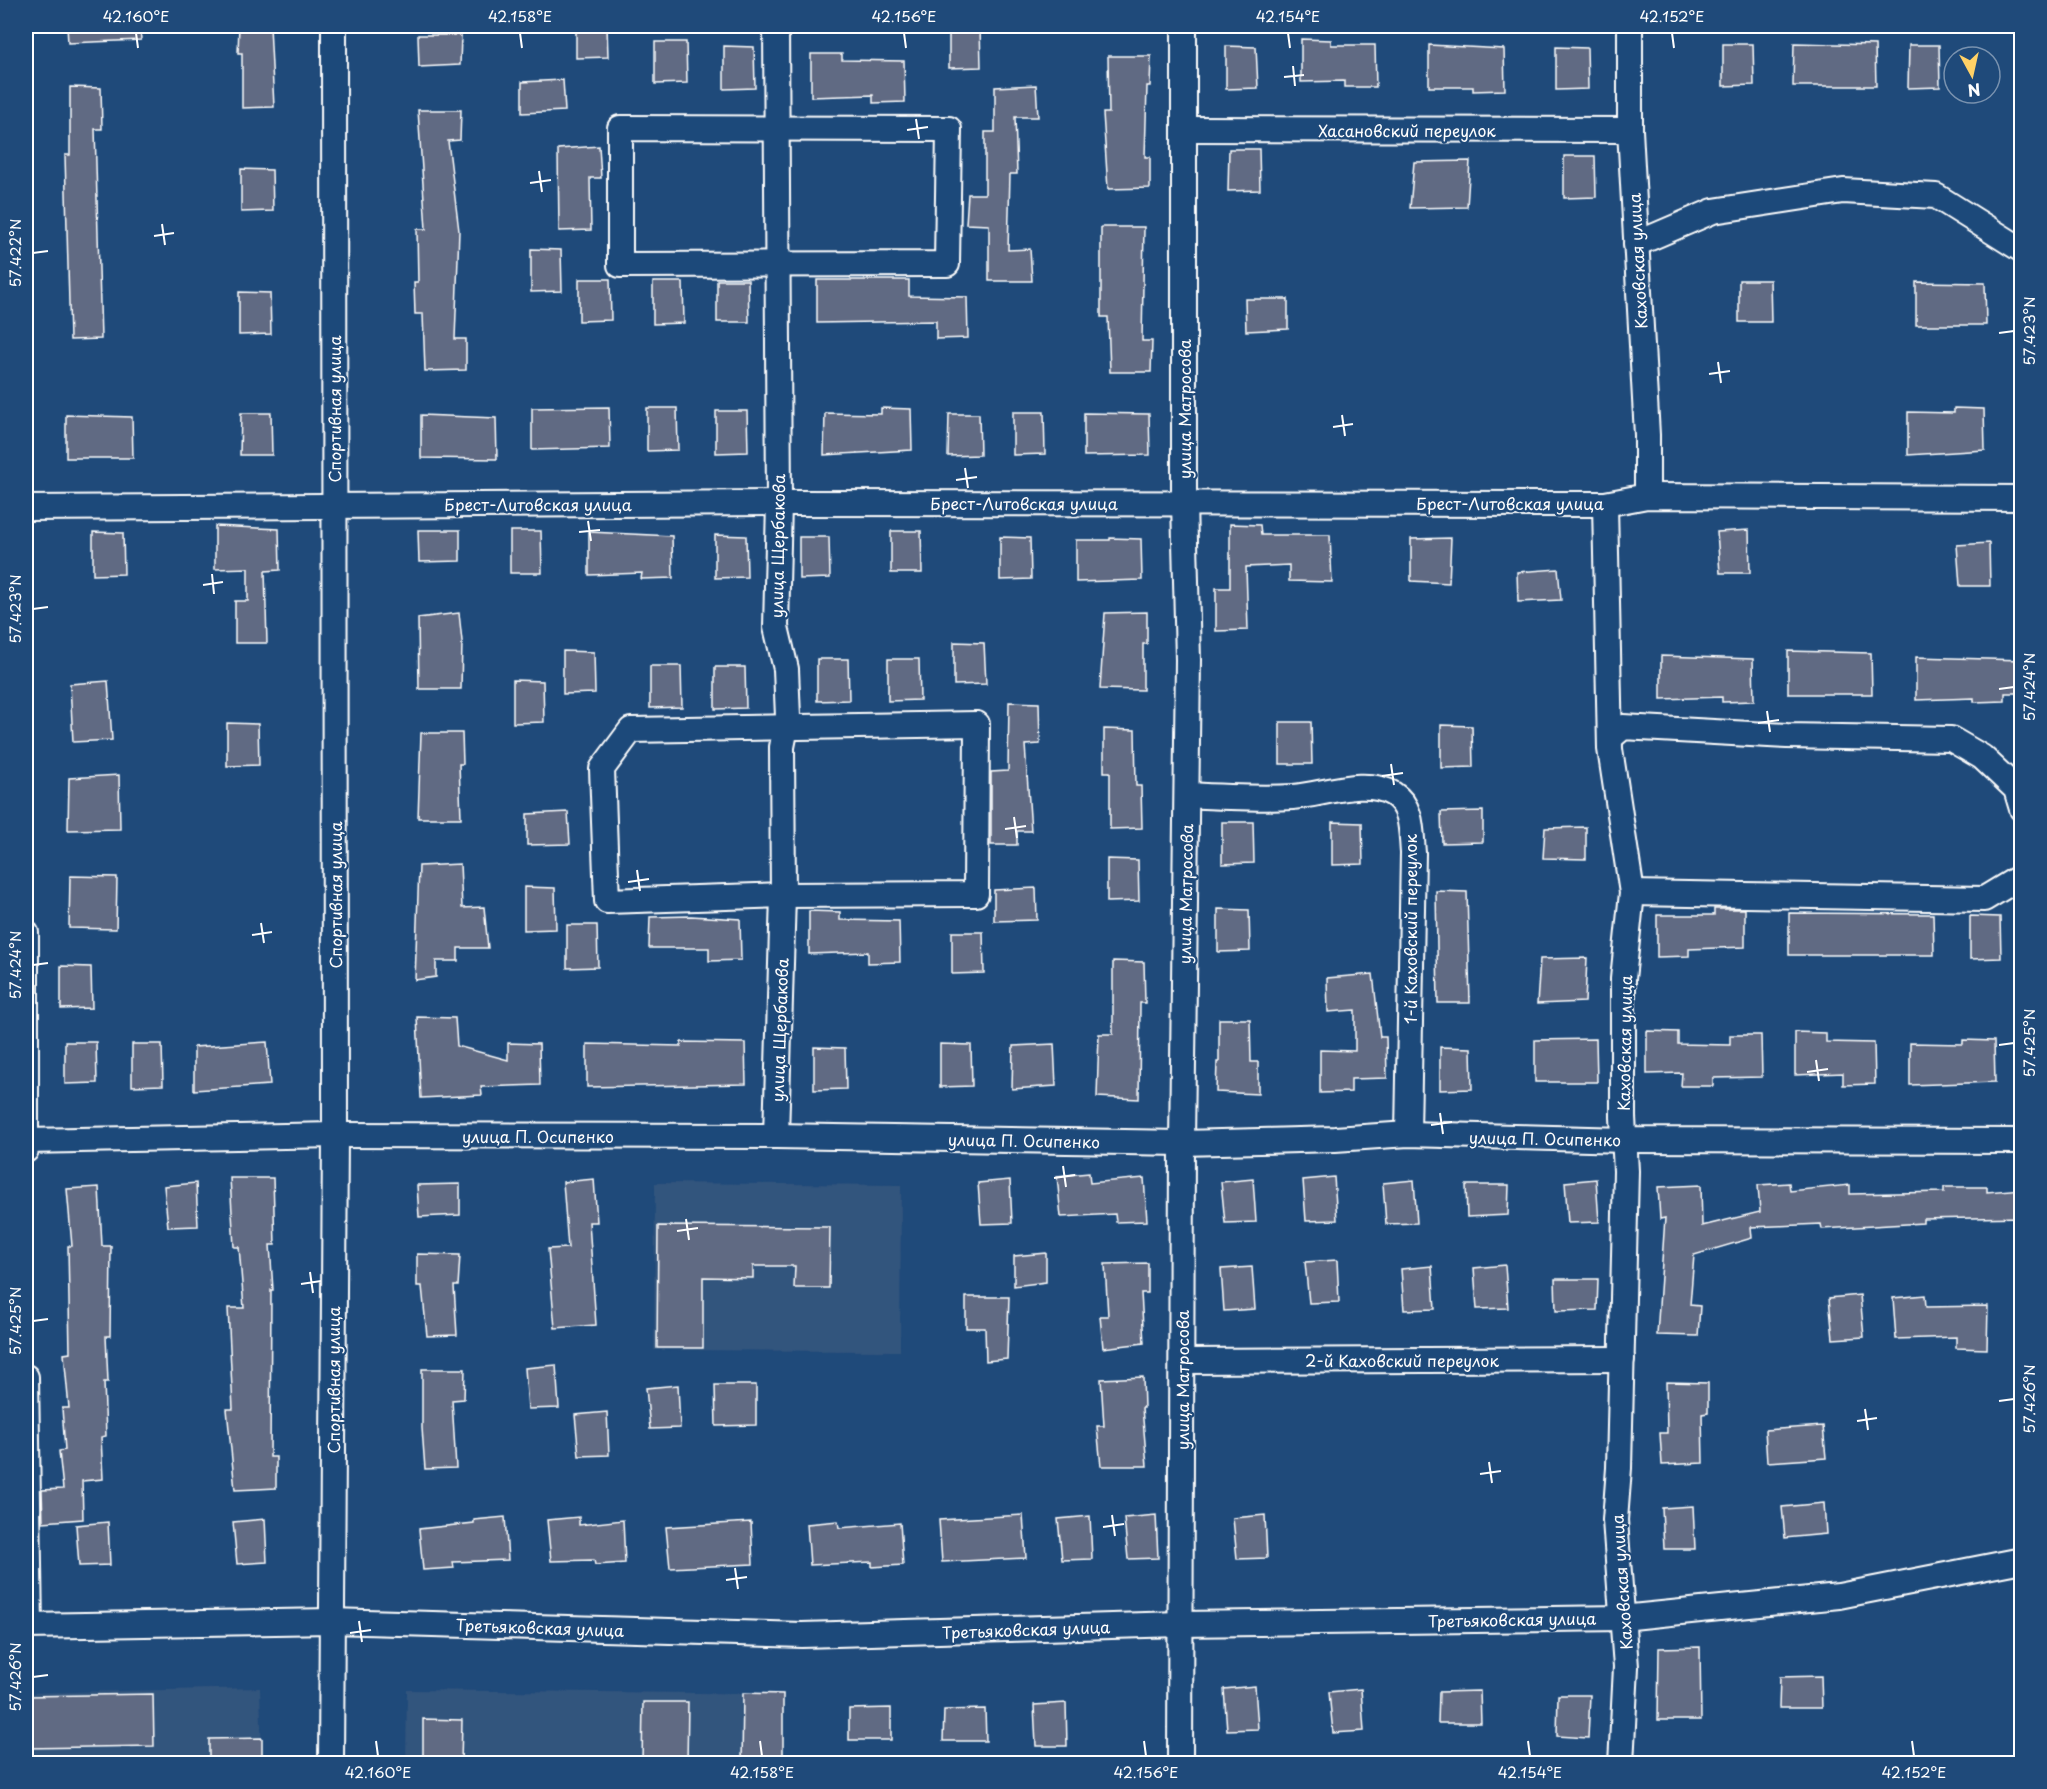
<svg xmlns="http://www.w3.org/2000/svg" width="2047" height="1789" font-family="'Playpen Sans',sans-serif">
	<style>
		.built { fill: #33547d }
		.building { fill: #616a83; stroke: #fff; stroke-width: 1.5 }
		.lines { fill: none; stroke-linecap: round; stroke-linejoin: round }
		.minor-casing { stroke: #fff; stroke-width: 28 }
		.minor { stroke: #1f4a7a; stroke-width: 24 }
		.ticks { fill: none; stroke: #fff; stroke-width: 2 }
		.labels { text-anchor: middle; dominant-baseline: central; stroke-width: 4.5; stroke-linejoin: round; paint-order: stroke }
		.street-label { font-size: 16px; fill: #fff; stroke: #1f4a7a }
		.neatline { fill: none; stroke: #fff; stroke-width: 2 }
		.ticks-label { font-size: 15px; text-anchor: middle; fill: #fff }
	</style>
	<rect width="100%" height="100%" fill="#1f4a7a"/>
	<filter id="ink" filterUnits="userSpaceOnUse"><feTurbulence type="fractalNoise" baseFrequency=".0167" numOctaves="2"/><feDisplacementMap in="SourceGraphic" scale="12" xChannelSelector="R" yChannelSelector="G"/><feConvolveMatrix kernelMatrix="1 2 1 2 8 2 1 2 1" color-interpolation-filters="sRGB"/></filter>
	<g filter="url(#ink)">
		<g class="built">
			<path d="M655,1183L901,1185L900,1351L654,1350Z"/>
			<path d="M260,1688L262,1763H31L30,1760L26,1758V1693Z"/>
			<path d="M407,1690L783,1694V1763L406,1764Z"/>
		</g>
		<g class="building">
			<path d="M67,26H140L141,40L68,43Z"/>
			<path d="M239,26H270L274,107L242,108V53H238Z"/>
			<path d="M576,26H607L608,57L576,58Z"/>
			<path d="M949,26H980L981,67L949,68Z"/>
			<path d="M418,35H461L460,65L419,67Z"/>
			<path d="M1301,39L1331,40V45H1375L1376,87H1344V81L1301,82Z"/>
			<path d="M655,42H686L687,83L655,84Z"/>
			<path d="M1794,43L1875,45L1876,86H1793Z"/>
			<path d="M1723,44H1753L1754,85L1723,86Z"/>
			<path d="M1429,45L1504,49L1505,90L1473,91V87H1429Z"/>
			<path d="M1909,45H1939L1940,87L1908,88Z"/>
			<path d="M724,46L754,47L755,88L724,89Z"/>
			<path d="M1226,46L1256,47L1258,88L1226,89Z"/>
			<path d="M1556,47L1587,48L1588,89L1556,90Z"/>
			<path d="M811,54H842V60L904,61L905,102L873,103V95L811,97Z"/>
			<path d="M1108,56H1151L1150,86H1147L1145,157H1150V188L1108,189L1103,113H1109Z"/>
			<path d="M563,80L565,111L522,113V82Z"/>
			<path d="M1036,85L1038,117H1015L1017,174H1010L1008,250L1030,249L1032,281H989V225L966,224L968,194H985V132H995V87Z"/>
			<path d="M70,87L101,88L102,129H95L101,339L70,340L65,155H70Z"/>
			<path d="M418,110H461L460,140L448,141L459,231L455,339H466V370L425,371L423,314H415L414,282H418L417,229H426Z"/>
			<path d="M599,146L601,178H590L591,230L559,231L558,149Z"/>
			<path d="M1229,149H1259L1260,190L1228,191Z"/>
			<path d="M1564,156H1595L1596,197L1564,198Z"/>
			<path d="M1470,161L1467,207L1410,208L1414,162Z"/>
			<path d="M241,169L272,170L273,211L241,212Z"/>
			<path d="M1101,227H1144L1142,341H1152L1151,372H1110L1108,317H1101Z"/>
			<path d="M531,249L561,250L562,291L531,292Z"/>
			<path d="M579,279H610L611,320L579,321Z"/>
			<path d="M717,280H748L749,322H717Z"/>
			<path d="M817,280H909V296L967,297L968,338L936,339V321L817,323Z"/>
			<path d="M1739,280H1770L1771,322H1739Z"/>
			<path d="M653,282H683L684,323L653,324Z"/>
			<path d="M1916,282L1985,283L1986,325H1916Z"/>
			<path d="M239,292L270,293L271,334L239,335Z"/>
			<path d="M1245,299H1288V329L1246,331Z"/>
			<path d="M609,407L610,448L532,450V408Z"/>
			<path d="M647,408H677L678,450L647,451Z"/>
			<path d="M881,408L911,409L912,450L824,455L825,413L881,414Z"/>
			<path d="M1954,408L1984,409L1985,450L1908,455V412L1954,413Z"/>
			<path d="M716,411H747L748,452L716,453Z"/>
			<path d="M1013,412H1044L1045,454L1013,455Z"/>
			<path d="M241,413H271L272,455H240Z"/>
			<path d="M1084,413L1149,414L1150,455L1084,456Z"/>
			<path d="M949,414H979L980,455L948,456Z"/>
			<path d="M66,415L132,417L133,458H66Z"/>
			<path d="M421,415L496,418L497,459L421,458Z"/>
			<path d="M1230,524L1260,525L1261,535H1330L1332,582L1289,581V565L1246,567L1248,630L1216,631V588H1230Z"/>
			<path d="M215,526L279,529L280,570L265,571L267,643H235V601H248V568L215,569Z"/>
			<path d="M418,530H460V561L419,562Z"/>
			<path d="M1749,530L1750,573H1720L1717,532Z"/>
			<path d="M510,531H541L542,573H510Z"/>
			<path d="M891,531H921L922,573H891Z"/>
			<path d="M93,532L123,533L124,574L93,575Z"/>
			<path d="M589,532L672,536L673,578L641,579L642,573L589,575Z"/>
			<path d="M715,535L746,536L747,577L715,578Z"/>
			<path d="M799,537H829L830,578L799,579Z"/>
			<path d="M1000,537L1030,538L1031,579L1000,580Z"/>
			<path d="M1110,538L1141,539L1142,580L1076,582V540H1110Z"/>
			<path d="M1451,538L1449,583L1411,581V539Z"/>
			<path d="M1989,543L1990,586H1960L1957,545Z"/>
			<path d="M1558,569L1561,600L1518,602L1517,572Z"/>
			<path d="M1147,612V644H1143V690L1100,689L1105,613Z"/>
			<path d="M459,613L462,641L461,689H419L418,618Z"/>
			<path d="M954,642L984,643L986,684L954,685Z"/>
			<path d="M563,651L594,652L595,693L563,694Z"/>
			<path d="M1788,651L1871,653L1872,694H1788Z"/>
			<path d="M1661,656L1753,659L1754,701L1722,702V697L1661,699Z"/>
			<path d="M1916,657L2022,660V693H2005V701L1974,702V698L1916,700Z"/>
			<path d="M817,659H848L849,700L817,701Z"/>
			<path d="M888,659H919L920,700L888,701Z"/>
			<path d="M650,666H681L682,707L650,708Z"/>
			<path d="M715,667H745L746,708L715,709Z"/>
			<path d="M513,680L543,681L544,722L513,723Z"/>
			<path d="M108,681L112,740L73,742L70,684Z"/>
			<path d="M1009,702L1039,703L1040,744L1025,745L1031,831H1017V845H991V772L1008,771Z"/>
			<path d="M1280,722H1311L1312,764H1280Z"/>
			<path d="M227,723L258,724L259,765L227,766Z"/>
			<path d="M1441,725L1472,726L1473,767L1441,768Z"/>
			<path d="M1104,729L1135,730L1136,786H1141L1142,828L1110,829V772H1104Z"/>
			<path d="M421,733H462L463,764H459L461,818H418Z"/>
			<path d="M119,775L120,829L68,830L69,778Z"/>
			<path d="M1483,811V842L1442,843L1441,812Z"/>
			<path d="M568,812L570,844L527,845V814Z"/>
			<path d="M1222,822H1253L1254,863L1222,864Z"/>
			<path d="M1332,822L1362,823L1363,864L1332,865Z"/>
			<path d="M1586,827V859L1543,858L1545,828Z"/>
			<path d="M1107,859L1138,860L1139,901L1107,902Z"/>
			<path d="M460,864L462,908L484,907L488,948H458V961H436V977L415,980L419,866Z"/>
			<path d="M70,876L117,877L116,929L69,928Z"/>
			<path d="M524,887L555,888L556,929L524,930Z"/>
			<path d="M1036,888L1037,920L994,921V890Z"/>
			<path d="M1436,891L1467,892L1470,1003H1438Z"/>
			<path d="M1218,909L1249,910L1250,951L1218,952Z"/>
			<path d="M1714,909H1745V947L1689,949V956L1657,957V915H1714Z"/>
			<path d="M809,911L840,912V920L899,921L900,962L868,963V952L809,954Z"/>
			<path d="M1789,913L1933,914L1934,955H1789Z"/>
			<path d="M691,916L740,919L741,960L709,961V948H649L650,917Z"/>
			<path d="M1970,916L2000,917L2001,958L1970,959Z"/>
			<path d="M567,925H597L598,967L567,968Z"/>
			<path d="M952,932H983L984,973L952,974Z"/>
			<path d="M1587,958L1585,1002L1537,1004L1540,959Z"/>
			<path d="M1113,961L1144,962L1145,1003H1140L1139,1099L1097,1097L1099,1034H1113Z"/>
			<path d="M61,966L91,967L92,1008L61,1009Z"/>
			<path d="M1373,974L1380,1037H1386L1387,1078L1351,1079V1092L1320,1093V1050L1355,1051V1010L1328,1012L1327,978Z"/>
			<path d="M417,1017L455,1018L457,1046L508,1060V1043L539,1044L540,1085L481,1087L482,1095L421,1098Z"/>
			<path d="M1219,1019H1250L1251,1062H1258V1094L1216,1092L1217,1062H1219Z"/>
			<path d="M1647,1031L1678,1032V1044L1730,1045V1035H1761L1762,1077L1713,1078V1086H1681L1682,1073L1647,1074Z"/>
			<path d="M1795,1032L1826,1033V1042L1874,1043L1875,1084L1843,1085V1073L1795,1075Z"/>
			<path d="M1596,1039L1597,1082H1535V1040Z"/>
			<path d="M1963,1040L1994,1041L1995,1082L1910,1085V1043L1963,1044Z"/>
			<path d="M65,1042H96L97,1083L65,1084Z"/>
			<path d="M267,1042L270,1085L194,1090V1047Z"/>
			<path d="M681,1042L745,1043L746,1084L587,1087V1044L681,1046Z"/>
			<path d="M132,1044H162L163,1085L132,1086Z"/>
			<path d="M940,1044L971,1045L972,1086L940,1087Z"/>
			<path d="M1054,1044L1056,1086L1012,1089L1013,1046Z"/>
			<path d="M814,1047L845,1048L846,1089L814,1090Z"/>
			<path d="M1440,1047L1471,1048L1472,1089L1440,1090Z"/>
			<path d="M1089,1173L1090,1183L1144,1178L1147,1221L1116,1222L1115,1214L1061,1217L1057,1176Z"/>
			<path d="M1334,1177L1337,1220L1306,1221L1303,1180Z"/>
			<path d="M230,1178H273L275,1245H270L273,1290H271L270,1457H276V1488L235,1490L227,1409H233L228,1308H244L239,1247H234Z"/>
			<path d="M594,1179L597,1222H589L596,1325L555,1328L548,1249L568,1248L563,1182Z"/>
			<path d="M1253,1179L1256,1222L1225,1223L1221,1182Z"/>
			<path d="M1596,1179L1599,1222L1568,1223L1565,1182Z"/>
			<path d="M1010,1180L1012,1223L981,1224L978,1183Z"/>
			<path d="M1414,1180L1417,1223L1386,1224L1383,1183Z"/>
			<path d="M196,1183L198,1226L168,1227L164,1186Z"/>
			<path d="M1789,1183L1790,1191L1850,1185V1194L1944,1192V1187H1987V1192L2022,1189V1217L1923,1219V1223L1822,1229L1821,1224L1751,1227L1752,1238L1694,1255L1690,1305L1700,1306L1698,1336L1657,1335L1665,1218L1660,1219L1658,1187L1701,1185L1702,1226L1760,1212L1758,1185Z"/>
			<path d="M460,1184V1215L419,1217L417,1185Z"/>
			<path d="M1466,1185H1509L1508,1215L1467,1217Z"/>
			<path d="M99,1187L102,1246H111L110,1336H106L108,1382H104L106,1436L101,1437L103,1479L82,1481L83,1519L43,1522L42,1490L63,1489L59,1451L65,1450L62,1408H69L64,1354L70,1353L68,1246H72L67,1189Z"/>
			<path d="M658,1226L830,1227L829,1288H794L795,1266H753V1278L703,1277V1348H657Z"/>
			<path d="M1046,1253V1282L1014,1286V1256Z"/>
			<path d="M417,1254L460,1255L458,1286H454L457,1335L427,1336L422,1286H417Z"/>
			<path d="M1337,1260L1339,1302L1309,1303L1305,1262Z"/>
			<path d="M1148,1263V1293H1141L1144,1343L1103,1348L1100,1316H1108L1105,1264Z"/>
			<path d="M1505,1265L1508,1308L1477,1309L1474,1268Z"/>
			<path d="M1432,1266L1435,1309L1404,1310L1401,1269Z"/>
			<path d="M1252,1267L1255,1309L1224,1311L1221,1269Z"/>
			<path d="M1555,1279H1598L1597,1310L1556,1311Z"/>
			<path d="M1860,1295L1864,1337L1833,1339L1829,1298Z"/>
			<path d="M1925,1295L1926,1307L1988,1306L1987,1349L1956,1348V1337L1896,1339L1893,1298Z"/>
			<path d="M966,1297H1009L1007,1359L986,1361L985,1328H966Z"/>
			<path d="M556,1365L559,1408L528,1409L525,1368Z"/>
			<path d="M422,1369H465L464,1399L452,1400L456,1468L425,1469L422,1428Z"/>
			<path d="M1143,1377L1144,1408H1142L1147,1466H1101L1097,1426H1104L1101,1379Z"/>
			<path d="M1666,1382L1708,1383V1413L1702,1414L1703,1463L1662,1465L1660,1433H1667Z"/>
			<path d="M678,1385L680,1428L650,1429L646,1388Z"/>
			<path d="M715,1385H756V1425L716,1426Z"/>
			<path d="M607,1412L609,1455L579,1456L575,1415Z"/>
			<path d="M1823,1426L1826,1458L1767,1462L1765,1430Z"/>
			<path d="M1824,1503L1826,1534L1785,1538L1782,1507Z"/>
			<path d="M1693,1506L1695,1549H1664L1662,1508Z"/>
			<path d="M1023,1515L1026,1558L942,1562L939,1520Z"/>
			<path d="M1156,1515L1158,1558L1128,1559L1124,1518Z"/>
			<path d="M1265,1515L1267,1558L1237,1559L1233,1518Z"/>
			<path d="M1090,1516L1092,1559L1062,1560L1058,1519Z"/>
			<path d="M505,1517L508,1560L453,1562L454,1568L423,1570L419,1529L474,1523V1520Z"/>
			<path d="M579,1517V1525L623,1520L625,1563L595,1565L594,1560L551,1561L547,1520Z"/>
			<path d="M265,1519L267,1562L237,1564L233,1522Z"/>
			<path d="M838,1521L839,1528L900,1523L903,1565L872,1567V1562L810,1565L807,1524Z"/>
			<path d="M108,1522L110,1565L79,1566L76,1525Z"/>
			<path d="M751,1522L753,1564L670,1568L666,1527Z"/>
			<path d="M1700,1647L1701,1720H1658L1659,1648Z"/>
			<path d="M1821,1676L1822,1708H1779L1780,1677Z"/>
			<path d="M1255,1686L1258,1729L1227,1730L1224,1689Z"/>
			<path d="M1361,1689L1364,1731L1333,1733L1329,1692Z"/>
			<path d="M1480,1691L1481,1723H1438L1439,1692Z"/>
			<path d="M743,1693L783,1694V1764H742Z"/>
			<path d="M153,1694L154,1746L26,1748V1696Z"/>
			<path d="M1558,1695H1590L1588,1738L1557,1736Z"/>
			<path d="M643,1702H688L687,1764H642Z"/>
			<path d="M1066,1703L1067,1746H1036L1034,1705Z"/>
			<path d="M891,1708V1740H849V1709Z"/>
			<path d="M985,1709L986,1741H943L944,1710Z"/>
			<path d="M423,1719L462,1720L461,1764H423Z"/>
			<path d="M262,1738V1764H209V1739Z"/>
		</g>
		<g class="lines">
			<defs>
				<g id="minor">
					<path d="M776,26L779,503L776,627L786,669L788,717L782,747L783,895L776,1136"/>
					<path d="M1630,26V130L1647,435V496"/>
					<path d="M620,128L949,129L947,264L620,265Z"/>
					<path d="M1184,129L1630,130"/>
					<path d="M1636,244L1713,211L1843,191L1936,196L2022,250"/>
					<path d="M1605,504L1610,749L1632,893L1623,979V1117L1626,1171L1619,1468L1615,1520L1626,1667L1621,1764"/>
					<path d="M26,508L779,503L1605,504L1647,496L2022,498"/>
					<path d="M977,724L976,894L783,895L607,901L602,769L631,730Z"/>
					<path d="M1610,738L1623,727L1787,736L1951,739L1982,757L2016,789L2022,809"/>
					<path d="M1187,795C1222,797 1257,799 1293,797C1323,795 1365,777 1393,794C1413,807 1411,831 1413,853L1408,1134"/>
					<path d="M1632,893L1984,899L2022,876"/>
					<path d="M26,933V1150"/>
					<path d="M26,1141L335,1135L776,1136L1182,1143L1335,1139L1408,1134L1625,1140L2022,1141"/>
					<path d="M1182,1361L1622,1359"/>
					<path d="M26,1377L30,1626"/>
					<path d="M26,1626L331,1621L802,1635L1180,1624L1622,1618L1839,1596L2022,1560"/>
					<path d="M331,1764L335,1135L334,26"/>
					<path d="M1180,1764L1182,1143L1188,660L1184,502V26"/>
				</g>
			</defs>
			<use href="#minor" class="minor-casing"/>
			<use href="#minor" class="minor"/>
		</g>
	</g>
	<path class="ticks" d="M136,33L138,48M520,33L522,48M904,33L906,48M1288,33L1290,48M1672,33L1674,48M1293,66L1295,86M1284,77L1304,75M916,119L919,139M907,130L928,127M539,171L542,192M530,183L551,180M162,224L165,245M154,236L174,233M33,253L48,251M1999,333L2014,331M1718,362L1721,383M1709,374L1730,371M1342,415L1345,436M1333,427L1353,424M965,468L968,488M956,480L977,477M588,521L591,541M579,532L600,530M212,574L214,594M203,585L223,582M33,609L48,607M1999,689L2014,687M1767,711L1770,732M1758,723L1779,720M1391,764L1394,785M1382,776L1403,773M1014,817L1017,838M1005,829L1026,826M637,870L640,891M628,882L649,879M261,923L264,943M252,935L272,932M33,965L48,963M1999,1045L2014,1043M1816,1060L1819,1081M1807,1072L1828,1069M1440,1113L1443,1134M1431,1125L1452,1122M1063,1166L1066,1187M1054,1178L1075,1175M686,1219L689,1240M677,1231L698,1228M310,1272L313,1293M301,1284L321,1281M33,1321L48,1319M1999,1401L2014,1399M1865,1409L1868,1430M1857,1421L1877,1418M1489,1462L1492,1483M1480,1474L1501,1471M1112,1515L1115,1536M1103,1527L1124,1524M735,1568L738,1589M726,1580L747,1577M359,1621L362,1642M350,1633L371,1630M33,1677L48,1675M376,1741L378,1756M760,1741L762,1756M1144,1741L1146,1756M1528,1741L1530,1756M1912,1741L1914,1756"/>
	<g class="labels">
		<g class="street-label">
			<text x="1407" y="130">Хасановский переулок</text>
			<text transform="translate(1637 261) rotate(-93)">Каховская улица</text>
			<text transform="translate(334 409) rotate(-90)">Спортивная улица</text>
			<text transform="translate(1184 409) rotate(-90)">улица Матросова</text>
			<text x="1024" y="503">Брест-Литовская улица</text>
			<text x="1510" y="503">Брест-Литовская улица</text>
			<text x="538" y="504">Брест-Литовская улица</text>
			<text transform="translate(777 546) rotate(-89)">улица Щербакова</text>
			<text transform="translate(1185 894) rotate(-89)">улица Матросова</text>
			<text transform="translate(335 895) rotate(-90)">Спортивная улица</text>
			<text transform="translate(1410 929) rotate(-90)">1-й Каховский переулок</text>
			<text transform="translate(779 1030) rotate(-88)">улица Щербакова</text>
			<text transform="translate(1624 1043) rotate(-89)">Каховская улица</text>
			<text x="538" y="1136">улица П. Осипенко</text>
			<text transform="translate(1545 1138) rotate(1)">улица П. Осипенко</text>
			<text transform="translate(1024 1140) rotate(1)">улица П. Осипенко</text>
			<text x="1402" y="1360">2-й Каховский переулок</text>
			<text transform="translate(333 1380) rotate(-90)">Спортивная улица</text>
			<text transform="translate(1182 1380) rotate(-90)">улица Матросова</text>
			<text transform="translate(1621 1582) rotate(-94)">Каховская улица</text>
			<text transform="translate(1512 1619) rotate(-1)">Третьяковская улица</text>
			<text transform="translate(540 1627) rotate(2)">Третьяковская улица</text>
			<text transform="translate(1026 1629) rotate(-2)">Третьяковская улица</text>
		</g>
	</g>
	<rect width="2047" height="1789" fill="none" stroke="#1f4a7a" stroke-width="66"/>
	<g transform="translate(1972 75) rotate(172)"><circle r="28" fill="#1f4a7a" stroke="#7992af" stroke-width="1.5"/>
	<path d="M0-4.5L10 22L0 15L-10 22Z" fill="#ffd166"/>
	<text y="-9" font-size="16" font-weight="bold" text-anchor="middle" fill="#ffffff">N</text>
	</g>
	<rect x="33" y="33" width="1981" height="1723" class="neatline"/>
	<g class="ticks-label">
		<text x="136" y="22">42.160°E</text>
		<text x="520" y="22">42.158°E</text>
		<text x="904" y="22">42.156°E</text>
		<text x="1288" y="22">42.154°E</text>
		<text x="1672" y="22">42.152°E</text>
		<text transform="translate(16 253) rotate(-90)" y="5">57.422°N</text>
		<text transform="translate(2030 331) rotate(-90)" y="5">57.423°N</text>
		<text transform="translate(16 609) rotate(-90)" y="5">57.423°N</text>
		<text transform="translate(2030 687) rotate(-90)" y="5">57.424°N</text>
		<text transform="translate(16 965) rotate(-90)" y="5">57.424°N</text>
		<text transform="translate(2030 1043) rotate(-90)" y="5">57.425°N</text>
		<text transform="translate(16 1321) rotate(-90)" y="5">57.425°N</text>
		<text transform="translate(2030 1399) rotate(-90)" y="5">57.426°N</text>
		<text transform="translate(16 1677) rotate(-90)" y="5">57.426°N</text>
		<text x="378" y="1778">42.160°E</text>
		<text x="762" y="1778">42.158°E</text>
		<text x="1146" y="1778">42.156°E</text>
		<text x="1530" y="1778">42.154°E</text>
		<text x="1914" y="1778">42.152°E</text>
	</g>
</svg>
